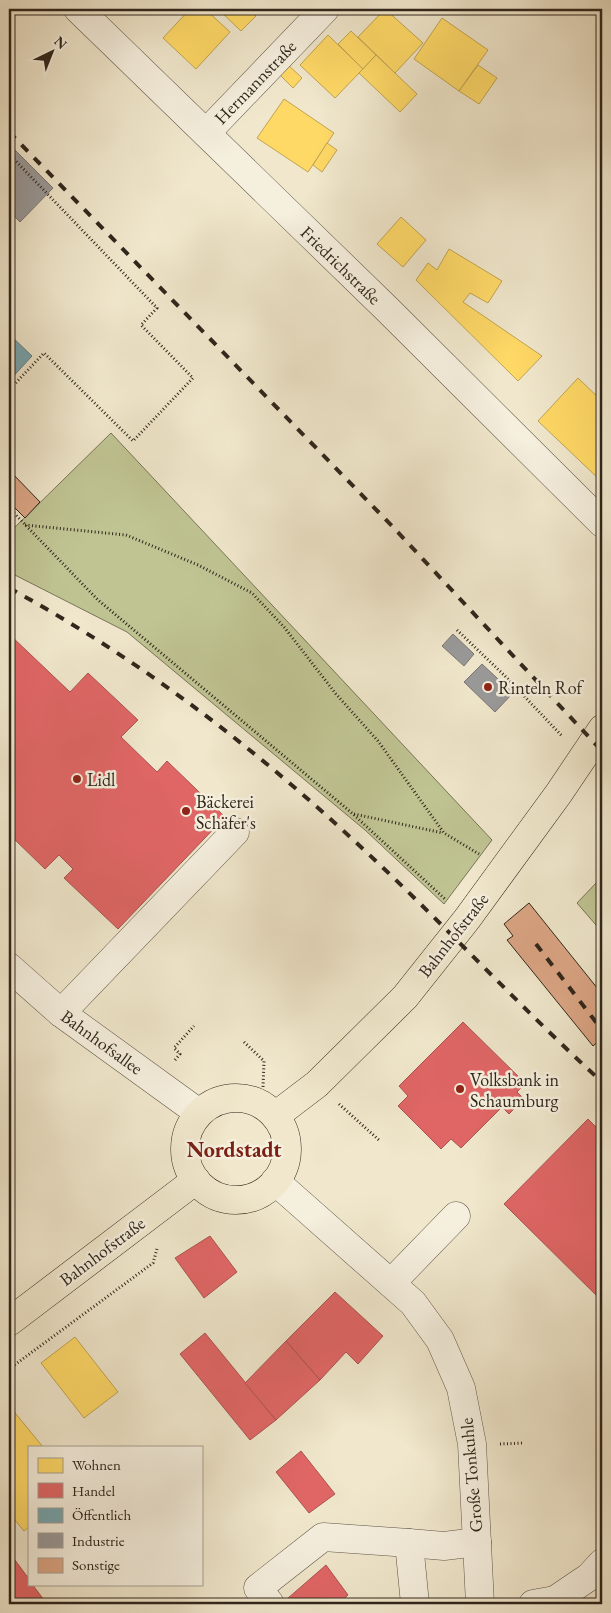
<svg xmlns="http://www.w3.org/2000/svg" width="611" height="1613" font-family="'EB Garamond',serif">
	<style>
		.green { fill: #c0c493; stroke: #787558 }
		.homes { fill: #ffd966; stroke: #c1a350 }
		.shops { fill: #e06666; stroke: #ab5350 }
		.public { fill: #76a5af; stroke: #617f83 }
		.industry { fill: #999; stroke: #7a7674 }
		.building { fill: #dba584; stroke: #30261c }
		.lines { fill: none; stroke-linecap: round; stroke-linejoin: round }
		.minor-casing { stroke: #605648; stroke-width: 29 }
		.major-casing { stroke: #30261c; stroke-width: 29 }
		.path { stroke: #30261c; stroke-width: 3; stroke-dasharray: 1 2.5; stroke-linecap: butt }
		.minor { stroke: #f5efde; stroke-width: 28 }
		.major { stroke: #f0e7cc; stroke-width: 28 }
		.rail { stroke: #30261c; stroke-width: 4; stroke-dasharray: 9 9; stroke-linecap: butt }
		.poi-dot { fill: #8f2418; stroke: #f5efde; stroke-width: 2 }
		.labels { text-anchor: middle; dominant-baseline: central; stroke-width: 5; stroke-linejoin: round; paint-order: stroke }
		.street-label { font-size: 18px; fill: #30261c; stroke: #f5efde }
		.poi-label { font-size: 18px; fill: #30261c; stroke: #f5efde; text-anchor: start }
		.district-label { font-size: 22px; font-weight: bold; fill: #7a1f14; stroke: #f5efde }
	</style>
	<rect width="100%" height="100%" fill="#f0e7cc"/>
	<filter id="stains"><feTurbulence type="fractalNoise" baseFrequency=".004" numOctaves="4"/><feColorMatrix values="0 0 0 0 .2 0 0 0 0 .09 0 0 0 0 .02 0 0 0 .5 -.17"/></filter>
	<radialGradient id="worn" r=".72"><stop offset=".6" stop-color="#630" stop-opacity="0"/><stop offset="1" stop-color="#630" stop-opacity=".3"/></radialGradient>
	<g class="green">
		<path d="M111,433L492,840L444,904L365,830L127,632L9,572V533Z"/>
		<path d="M598,881L602,885V932L577,903Z"/>
	</g>
	<g class="homes">
		<path d="M190,9H205L230,32L196,69L163,38Z"/>
		<path d="M218,9H249L256,16L241,31Z"/>
		<path d="M385,9L423,43L395,73L358,37Z"/>
		<path d="M442,18L488,50L459,91L414,59Z"/>
		<path d="M351,31L376,55L363,69L338,44Z"/>
		<path d="M328,35L363,69L335,98L300,65Z"/>
		<path d="M376,55L417,94L400,112L359,73Z"/>
		<path d="M285,62L302,78L293,88L276,71Z"/>
		<path d="M478,65L497,78L479,104L459,91Z"/>
		<path d="M284,99L334,133L308,172L257,138Z"/>
		<path d="M327,143L337,150L322,172L313,165Z"/>
		<path d="M401,217L426,240L403,267L377,244Z"/>
		<path d="M449,249L502,281L488,303L470,293L463,302L542,356L518,381L416,280L428,263L437,270Z"/>
		<path d="M578,378L602,401V482L538,421Z"/>
		<path d="M75,1337L118,1392L84,1418L41,1363Z"/>
		<path d="M11,1408L43,1447H29V1527L24,1531L9,1513V1410Z"/>
	</g>
	<g class="shops">
		<path d="M9,634L70,692L88,673L138,720L121,737L157,772L167,761L225,817L118,929L64,878L73,869L59,855L45,869L9,834Z"/>
		<path d="M463,1022L525,1083L517,1092L524,1099L509,1114L502,1107L461,1148L451,1139L441,1149L398,1106L408,1096L399,1086Z"/>
		<path d="M588,1119L602,1133V1301L504,1204Z"/>
		<path d="M210,1236L237,1272L204,1298L175,1258Z"/>
		<path d="M335,1292L383,1336L358,1364L346,1352L320,1380L286,1341Z"/>
		<path d="M205,1333L276,1420L250,1440L180,1354Z"/>
		<path d="M286,1341L320,1380L276,1420L245,1383Z"/>
		<path d="M301,1451L335,1494L309,1513L276,1472Z"/>
		<path d="M9,1552L29,1579V1584H32L47,1604H9Z"/>
		<path d="M326,1565L348,1595L338,1604H324L322,1601L318,1604H292L287,1599Z"/>
	</g>
	<path class="public" d="M9,334L32,356L9,381Z"/>
	<g class="industry">
		<path d="M9,144L53,188L20,222L9,211Z"/>
		<path d="M453,634L474,654L464,666L442,646Z"/>
		<path d="M482,664L513,693L495,712L464,682Z"/>
	</g>
	<g class="building">
		<path d="M9,470L40,502L25,518L9,502Z"/>
		<path d="M529,903L602,994V1038L593,1046L507,940L513,936L504,924Z"/>
	</g>
	<g class="lines">
		<defs>
			<g id="minor">
				<path d="M78,9L387,309L602,523"/>
				<path d="M206,133L325,9"/>
				<path d="M9,967L61,1013L199,1113"/>
				<path d="M61,1013L235,832"/>
				<path d="M275,1181L413,1303L440,1340L461,1388L472,1444L480,1604"/>
				<path d="M391,1283L456,1216"/>
				<path d="M409,1543L444,1546L477,1542"/>
				<path d="M270,1604L258,1588L323,1537L409,1543L415,1604"/>
				<path d="M533,1604L555,1600L589,1577L602,1563"/>
			</g>
			<g id="major">
				<circle cx="236" cy="1149" r="51"/>
				<path d="M275,1116L317,1084L405,997L467,919L559,793L602,729"/>
				<path d="M9,1322L196,1180"/>
			</g>
		</defs>
		<use href="#minor" class="minor-casing"/>
		<use href="#major" class="major-casing"/>
		<g class="path">
			<path d="M9,154L157,308L141,325L193,378L133,441L44,353L9,390"/>
			<path d="M9,508L98,600L353,814L445,899"/>
			<path d="M25,525L126,535L198,565L252,593L284,627L336,694L378,741L444,833L479,854"/>
			<path d="M457,630L506,677L562,736"/>
			<path d="M354,814L443,833"/>
			<path d="M244,1042L264,1061L263,1087"/>
			<path d="M175,1060L180,1054L174,1048L194,1026"/>
			<path d="M339,1104L380,1141"/>
			<path d="M9,1369L153,1263L157,1249"/>
			<path d="M500,1444L524,1443"/>
		</g>
		<use href="#minor" class="minor"/>
		<use href="#major" class="major"/>
		<g class="rail">
			<path d="M9,132L392,526L602,751"/>
			<path d="M9,588C138,658 254,747 362,848C444,924 520,1007 602,1082"/>
			<path d="M536,944L602,1030"/>
		</g>
	</g>
	<g class="poi-dot">
		<circle cx="488" cy="687" r="5"/>
		<circle cx="77" cy="779" r="5"/>
		<circle cx="186" cy="811" r="5"/>
		<circle cx="460" cy="1089" r="5"/>
	</g>
	<g class="labels">
		<g class="street-label">
			<text transform="translate(255 82) rotate(-46)">Hermannstraße</text>
			<text transform="translate(341 265) rotate(44)">Friedrichstraße</text>
			<text transform="translate(453 935) rotate(-52)">Bahnhofstraße</text>
			<text transform="translate(102 1042) rotate(36)">Bahnhofsallee</text>
			<text transform="translate(102 1251) rotate(-37)">Bahnhofstraße</text>
			<text transform="translate(471 1475) rotate(-95)">Große Tonkuhle</text>
		</g>
		<g class="poi-label">
			<text x="498" y="687">Rinteln Rof</text>
			<text x="87" y="779">Lidl</text>
			<text x="196" y="801">Bäckerei<tspan x="196" dy="21">Schäfer's</tspan></text>
			<text x="470" y="1079">Volksbank in<tspan x="470" dy="21">Schaumburg</tspan></text>
		</g>
		<g class="district-label">
			<text x="234" y="1149">Nordstadt</text>
		</g>
	</g>
	<rect width="611" height="1613" fill="none" stroke="#f0e7cc" stroke-width="30"/>
	<rect x="10" y="10" width="591" height="1593" fill="none" stroke="#30261c" stroke-width="2.5"/>
	<rect x="15" y="15" width="581" height="1583" fill="none" stroke="#30261c"/>
	<rect x="28" y="1446" width="175" height="140" fill="#f5efde" stroke="#a69f90"/>
	<rect x="38" y="1458" width="25" height="15" fill="#ffd966" stroke="#a69f90"/>
	<text x="72" y="1470" font-size="15" fill="#30261c">Wohnen</text>
	<rect x="38" y="1483" width="25" height="15" fill="#e06666" stroke="#a69f90"/>
	<text x="72" y="1496" font-size="15" fill="#30261c">Handel</text>
	<rect x="38" y="1508" width="25" height="15" fill="#76a5af" stroke="#a69f90"/>
	<text x="72" y="1520" font-size="15" fill="#30261c">Öffentlich</text>
	<rect x="38" y="1533" width="25" height="15" fill="#999999" stroke="#a69f90"/>
	<text x="72" y="1546" font-size="15" fill="#30261c">Industrie</text>
	<rect x="38" y="1558" width="25" height="15" fill="#dba584" stroke="#a69f90"/>
	<text x="72" y="1570" font-size="15" fill="#30261c">Sonstige</text>
	<g transform="translate(52 52) rotate(43)" stroke="#f5efde" stroke-width="4" paint-order="stroke">
	<path d="M0-4L9 19L0 12L-9 19Z" fill="#30261c"/>
	<text y="-8" font-size="14" font-weight="bold" text-anchor="middle" fill="#30261c">N</text>
	</g>
	<rect width="100%" height="100%" filter="url(#stains)"/>
	<rect width="100%" height="100%" fill="url(#worn)"/>
</svg>
